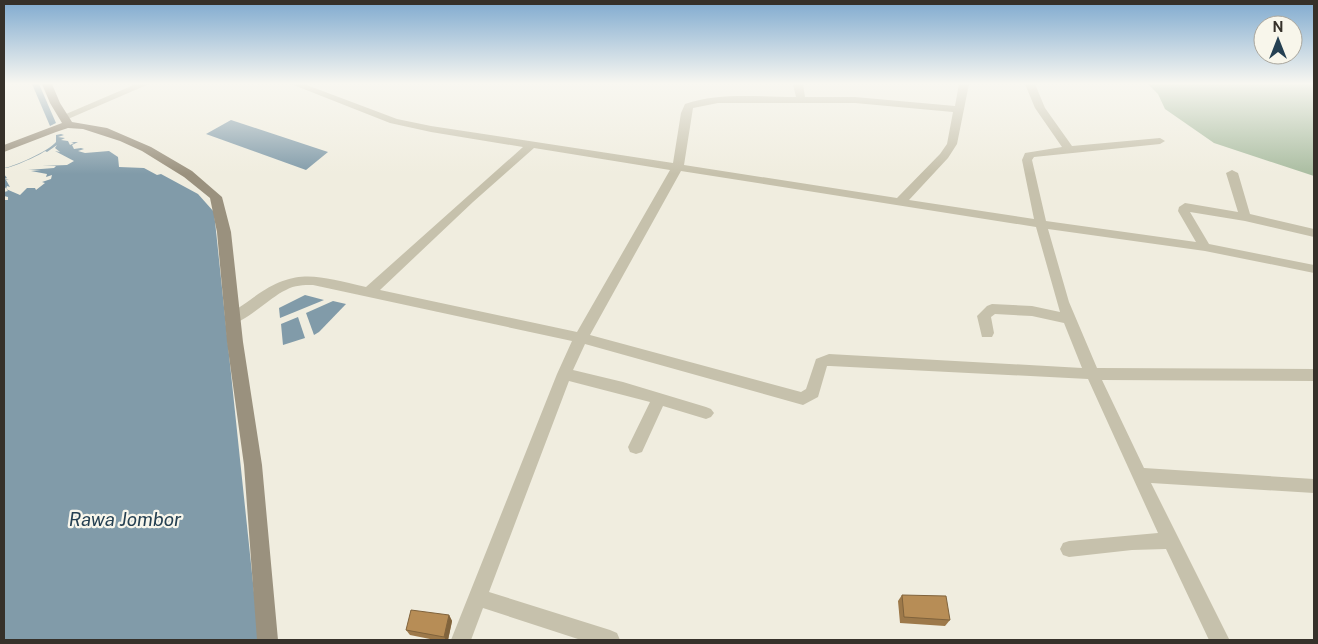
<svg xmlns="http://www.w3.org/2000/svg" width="1318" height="644" font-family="'Public Sans',sans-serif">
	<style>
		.green { fill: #aabda1 }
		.water { fill: #819ba9 }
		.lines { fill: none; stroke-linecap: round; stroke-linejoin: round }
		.street { fill: #c6c1ac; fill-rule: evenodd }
		.secondary { fill: #9a917e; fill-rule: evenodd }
		.wall { fill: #9d794a }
		.shaded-wall { fill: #80633c }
		.building { fill: #b78d56; stroke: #80633c }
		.labels { text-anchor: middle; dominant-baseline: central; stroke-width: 4.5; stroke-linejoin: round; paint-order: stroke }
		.near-water-label { font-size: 19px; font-style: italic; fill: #254052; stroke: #f8f6eb }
	</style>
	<rect width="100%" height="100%" fill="#f0eddf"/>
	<path class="green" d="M1148,84H1314V176L1214,143L1165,109L1158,94Z"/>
	<g class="water">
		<path d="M32,84H39L56,123L50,126Z"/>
		<path d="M231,120L328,152L306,170L206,134Z"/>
		<path d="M61,134L64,135L58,137L65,138L61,140L68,141L70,145L74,143L71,142H78L72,145L74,149L81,148L84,149L78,151L85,153L109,151L118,157L119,167L144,168L157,175L161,174L198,194L214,212L259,640H4V200H8V197L4,196V192L8,191L4,186V174L7,178L4,179L9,180H6L10,187L7,186L6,189L20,195L27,188H35L36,190L45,183L42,182L51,179L52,175L46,177L47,174L31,171L41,170H28L54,168L56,166H42L67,165L74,161L55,151L60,152L55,148L57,145L47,152L45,151C42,154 10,169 4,168C16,166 50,150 56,142V135Z"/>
		<path d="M305,295L324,300L280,318L279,308Z"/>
		<path d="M333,301L346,304L319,332L314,335L306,313Z"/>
		<path d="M298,317L305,338L283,345L281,324Z"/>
	</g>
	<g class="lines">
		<g class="street">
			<path d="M136,84H149L68,119L64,120L59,117Z"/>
			<path d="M291,84H304L397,119L431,126L673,163L681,113L685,104C720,92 760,97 796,97L793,84H803L805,97H855L955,106L959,84H969L957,144L948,158L909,200L1034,219L1022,160L1025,153L1062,147L1035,108L1025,84H1035L1045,108L1072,146L1160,138L1165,141L1160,144L1034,157L1032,160L1046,221L1196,242L1178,211L1179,207L1185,203L1238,212L1226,173L1232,170L1238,173L1250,214L1314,229V237L1245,221L1190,212L1209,244L1314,265V273L1205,251L1048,229L1069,302L1097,368L1314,369V381L1102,380L1144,468L1314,479V493L1151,483L1229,639L1209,640L1166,549L1132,550L1069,557L1063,555L1060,549L1063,543L1069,541L1158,533L1088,379L830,366H827L818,397L803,405L585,344L573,370L623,382L706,407L711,409L714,413L711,417L706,419L663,406L642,452L636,454L630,452L628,447L650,402L569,381L489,592L610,630L617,633L620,640H581L483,608L471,640H451L557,374L572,341L313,285C303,285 295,285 286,290C271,296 241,327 228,324L226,320C231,312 242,306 250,300C295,266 316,276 366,287L523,147L431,132L390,123ZM718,103H855L953,112L947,144L940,154L897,198L684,165L693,108ZM534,148L670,170L577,332L380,290L473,202ZM681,171L1036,227L1060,312L1032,306L992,304L987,306L977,316L982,337H992L994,333L991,317L995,314L1032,316L1064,323L1082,368L829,354L816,359L806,389L801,392L590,335Z"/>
		</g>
		<path class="secondary" d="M42,84H52L60,103L72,122L107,128L151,147L192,171L222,197L231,232L243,342L262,465L278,640H257L244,465L227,342L217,232L210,198L184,177L142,151L120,141L83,129L68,128L56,132L4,152V145L62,123L50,103Z"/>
	</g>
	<g class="wall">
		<path d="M902,595L950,620L945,626L900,623L898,601Z"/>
		<path d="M449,615L452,621L448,640H435L410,635L406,630Z"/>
	</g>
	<path class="shaded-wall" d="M449,615L452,621L448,640H446L444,637Z"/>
	<g class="building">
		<path d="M902,595L946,596L950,620L904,617Z"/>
		<path d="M411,610L449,615L444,637L406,630Z"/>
	</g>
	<linearGradient id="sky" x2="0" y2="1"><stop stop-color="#7faacf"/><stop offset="0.48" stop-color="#f8f7f1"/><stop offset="1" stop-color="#f8f7f1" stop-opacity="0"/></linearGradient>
	<rect width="1318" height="174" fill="url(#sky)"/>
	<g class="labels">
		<g class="near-water-label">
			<text x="125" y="519">Rawa Jombor</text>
		</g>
	</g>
	<rect width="1318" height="644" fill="none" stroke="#36312a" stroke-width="10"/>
	<g transform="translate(1278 40)"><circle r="24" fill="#f8f6eb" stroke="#aaa79e"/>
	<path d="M0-4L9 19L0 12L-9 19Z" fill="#254052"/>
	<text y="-8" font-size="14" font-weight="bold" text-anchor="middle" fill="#36312a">N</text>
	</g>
</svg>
